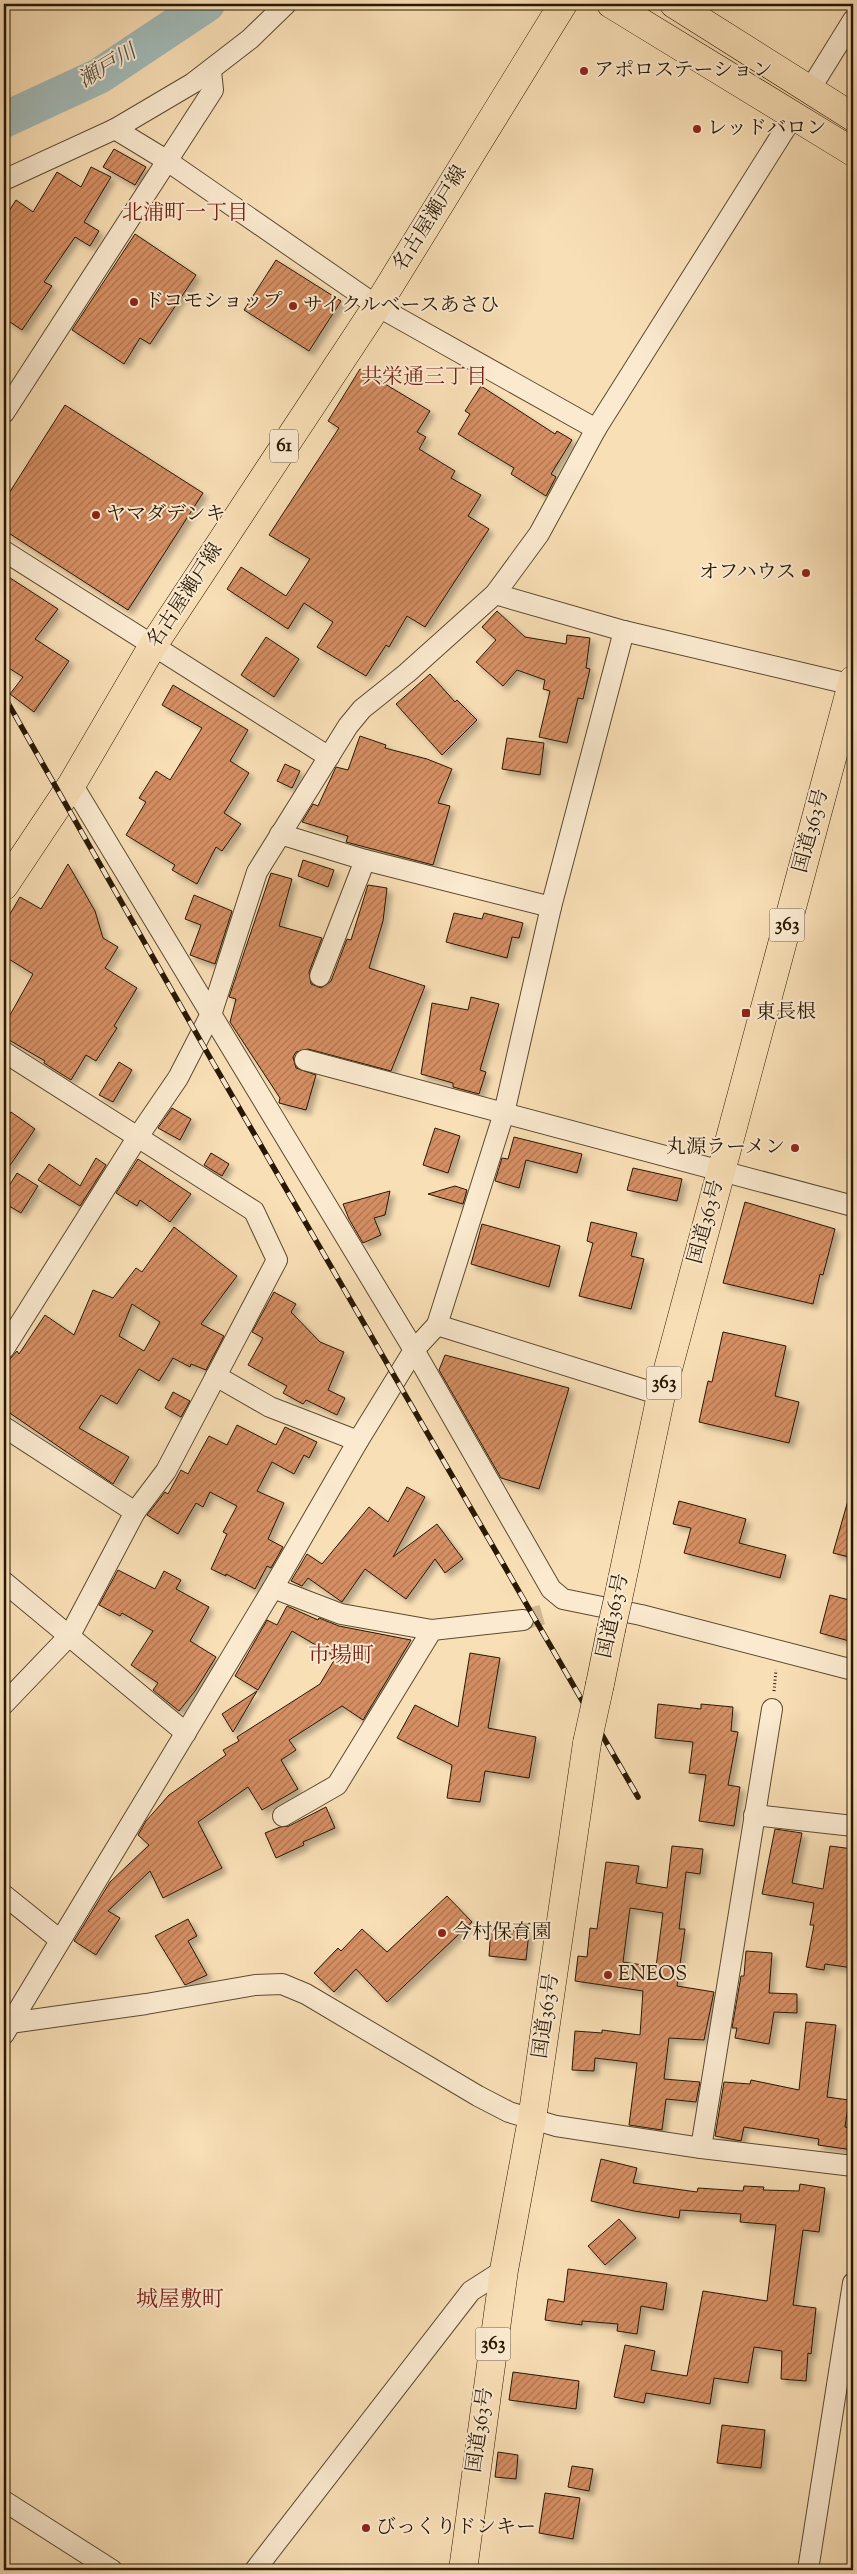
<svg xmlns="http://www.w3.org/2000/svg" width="857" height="2574" font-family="'Sorts Mill Goudy','Noto Serif JP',serif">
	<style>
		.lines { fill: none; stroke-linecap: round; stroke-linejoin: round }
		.river { stroke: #a2bab8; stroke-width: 36 }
		.building { fill: url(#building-hatch); stroke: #281803; fill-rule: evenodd; filter: url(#shadow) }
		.street-tunnel { stroke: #cfb792; stroke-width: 20; stroke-dasharray: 20 10; stroke-linecap: butt }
		.street-casing { stroke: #5c4a30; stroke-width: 22 }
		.primary-casing { stroke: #281803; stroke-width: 29 }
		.highway-casing { stroke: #281803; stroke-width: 29 }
		.path { stroke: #281803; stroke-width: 3; stroke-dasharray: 1 2.5; stroke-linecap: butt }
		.street { stroke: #fbead0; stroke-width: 20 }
		.primary { stroke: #f9dfb6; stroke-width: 28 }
		.highway { stroke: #f9dfb6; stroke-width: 28 }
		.rail-casing { stroke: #281803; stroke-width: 5.5 }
		.rail { stroke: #fbead0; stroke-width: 4; stroke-dasharray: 11; stroke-linecap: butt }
		.highway-bridge-casing { stroke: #281803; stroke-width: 29; stroke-linecap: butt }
		.highway-bridge { stroke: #f9dfb6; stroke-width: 28 }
		.poi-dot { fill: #8f2418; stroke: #fbead0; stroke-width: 2 }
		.labels { text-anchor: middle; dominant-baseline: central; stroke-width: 4; stroke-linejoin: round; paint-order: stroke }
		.shield { fill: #fbead0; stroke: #675740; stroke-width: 1 }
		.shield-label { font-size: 19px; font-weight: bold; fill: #281803 }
		.poi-label { font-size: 20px; fill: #281803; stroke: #fbead0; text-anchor: start }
		.street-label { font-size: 20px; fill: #281803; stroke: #fbead0 }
		.water-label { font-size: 21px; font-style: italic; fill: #535142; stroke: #fbead0 }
		.neighbourhood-label { font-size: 21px; fill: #7a1f14; stroke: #fbead0 }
		.quarter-label { font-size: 22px; fill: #7a1f14; stroke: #fbead0 }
	</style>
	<defs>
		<pattern id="building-hatch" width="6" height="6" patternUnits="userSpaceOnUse" patternTransform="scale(1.25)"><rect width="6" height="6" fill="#d68f64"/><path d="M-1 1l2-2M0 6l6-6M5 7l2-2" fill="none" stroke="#ae7450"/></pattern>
		<filter id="shadow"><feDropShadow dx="4.5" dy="4.5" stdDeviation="2.5" flood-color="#0004"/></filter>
	</defs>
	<rect width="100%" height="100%" fill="#f9dfb6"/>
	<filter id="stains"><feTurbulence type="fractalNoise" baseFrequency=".004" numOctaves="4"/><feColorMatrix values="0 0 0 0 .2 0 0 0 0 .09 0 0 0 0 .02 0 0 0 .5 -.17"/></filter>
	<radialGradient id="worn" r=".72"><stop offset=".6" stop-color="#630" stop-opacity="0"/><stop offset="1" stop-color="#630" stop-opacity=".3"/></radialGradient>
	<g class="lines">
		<path class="river" d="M4,120L99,76L207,4"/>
	</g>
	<g class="building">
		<path d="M114,149L146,167L135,185L103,167Z"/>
		<path d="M91,167L111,177L84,222L99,231L90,246L75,237L44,282L52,286L22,330L4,318V219L16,200L33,212L57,172L81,187Z"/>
		<path d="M135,234L196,275L150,344L140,338L124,364L72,330Z"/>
		<path d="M276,260L341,301L309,351L244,310Z"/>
		<path d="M360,369L430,411L417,432L426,437L419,449L455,471L451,478L481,495L468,516L489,529L425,627L407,616L389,647L386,645L366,676L317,647L333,622L304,603L288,629L227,589L241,567L286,596L310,559L269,535L339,428L328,421Z"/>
		<path d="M481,386L555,434L557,431L572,440L551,474L556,477L546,496L511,474L514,468L458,434L470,414L465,411Z"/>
		<path d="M65,405L203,493L128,610L4,530V501Z"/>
		<path d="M4,574L58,609L35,639L69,661L34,712L10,694L23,677L4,665Z"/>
		<path d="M497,611L525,637L566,644L567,635L590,638L586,668L590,669L583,699L578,698L567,743L539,737L550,691L543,689L545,680L517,670L503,686L476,662L496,640L482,627Z"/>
		<path d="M266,637L299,659L274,697L241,675Z"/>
		<path d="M430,674L455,702L457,700L477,720L442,755L396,704Z"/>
		<path d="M173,685L248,730L230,761L249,773L224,813L241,824L222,851L216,847L197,884L172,870L175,865L126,835L146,802L139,798L156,771L170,780L202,728L162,705Z"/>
		<path d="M360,736L386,745L385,748L427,759L452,769L438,803L450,806L433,865L346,842L348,836L302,822L313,804L318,806L336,767L348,770Z"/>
		<path d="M507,738L544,743L540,775L502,769Z"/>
		<path d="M285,764L300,771L292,788L277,781Z"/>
		<path d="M303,860L334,870L328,887L298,876Z"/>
		<path d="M68,864L95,911L103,938L118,947L105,968L137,988L114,1026L117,1028L96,1061L86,1055L71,1080L44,1063L45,1061L4,1037V1011L10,1015L33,974L4,956V924L20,897L41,909Z"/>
		<path d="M271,873L292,879L279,926L322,938L309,972L311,984L321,988L331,981L347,939L351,940L368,885L387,888L383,921L369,968L425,986L391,1071L308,1049L296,1052L293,1057L296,1068L316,1075L306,1110L279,1103L280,1098L230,1022L236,999L229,997Z"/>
		<path d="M194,895L232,911L215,964L190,955L201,925L185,919Z"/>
		<path d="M454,913L482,919L484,913L523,923L519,938L512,937L507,958L446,942Z"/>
		<path d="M471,997L499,1004L480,1070L486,1072L479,1094L453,1087V1083L421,1074L432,1003L468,1010Z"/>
		<path d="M119,1062L132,1070L113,1102L99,1095Z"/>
		<path d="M172,1108L191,1119L180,1140L158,1128Z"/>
		<path d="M11,1112L35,1129L4,1174V1122Z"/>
		<path d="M435,1128L460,1136L448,1173L423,1165Z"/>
		<path d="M514,1137L582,1154L577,1173L526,1160L519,1188L495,1181L502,1158L508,1159Z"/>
		<path d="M211,1153L229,1164L222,1176L204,1165Z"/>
		<path d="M96,1158L106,1165L80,1206L38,1180L49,1164L80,1186Z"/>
		<path d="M138,1159L191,1194L170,1222L140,1200L137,1206L116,1193Z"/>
		<path d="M633,1168L682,1179L677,1201L627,1190Z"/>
		<path d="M17,1173L38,1186L21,1213L4,1203V1194Z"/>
		<path d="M455,1186L467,1190L463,1204L428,1194Z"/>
		<path d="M390,1191L385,1215L374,1218L381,1235L363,1243L349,1219L343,1204Z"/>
		<path d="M745,1202L835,1229L823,1275L820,1274L813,1304L723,1283Z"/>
		<path d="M591,1222L637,1233L631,1256L644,1259L631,1309L579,1296L593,1243L587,1241Z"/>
		<path d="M482,1224L560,1246L549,1287L471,1264Z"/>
		<path d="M174,1227L237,1276L201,1324L224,1336L206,1370L191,1364L190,1367L173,1358L159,1381L139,1369L117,1404L101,1395L79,1428L129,1457L113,1484L4,1409V1361L10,1359L17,1351L19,1354L45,1315L74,1335L93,1290L113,1298L136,1268L142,1272ZM132,1304L160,1322L144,1351L119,1336Z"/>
		<path d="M274,1292L296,1304L291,1312L320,1342L344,1352L328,1390L345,1398L337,1415L306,1400L303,1404L283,1393L287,1386L248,1365L263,1338L252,1332Z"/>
		<path d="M723,1332L786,1346L775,1396L799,1402L789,1443L699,1422L708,1381L712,1382Z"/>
		<path d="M445,1355L569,1388L539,1489L501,1478L439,1370Z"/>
		<path d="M173,1392L190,1401L181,1417L165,1408Z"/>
		<path d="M237,1425L276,1445L285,1427L317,1442L309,1458L304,1455L294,1474L272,1462L257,1491L284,1503L268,1539L283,1547L271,1568L267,1566L255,1589L226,1574V1576L211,1569L227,1534L223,1532L237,1506L210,1492L203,1507L196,1503L178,1534L147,1515L165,1492L168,1494L181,1470L188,1474L209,1436L227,1445Z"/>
		<path d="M407,1487L425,1497L393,1557L437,1524L463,1559L445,1573L435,1559L406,1599L365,1569L342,1602L308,1578L302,1586L291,1581L307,1554L322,1564L369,1507L388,1522Z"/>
		<path d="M849,1497L853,1498V1558L833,1553Z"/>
		<path d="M679,1501L746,1519L739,1543L786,1555L780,1578L684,1553L691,1528L673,1524Z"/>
		<path d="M118,1570L155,1589L164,1571L181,1580L176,1589L209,1607L190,1641L216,1657L195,1691L179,1711L153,1690L158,1683L131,1665L153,1631L122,1613L120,1616L99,1605Z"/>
		<path d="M830,1595L853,1601V1642L820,1633Z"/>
		<path d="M287,1606L318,1620L319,1618L339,1626L411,1640L363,1720L342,1706L289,1740L296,1750L281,1760L298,1789L262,1810L248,1787L198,1822L222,1868L163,1898L150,1871L108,1911L120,1918L96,1955L74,1941L110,1882L149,1845L138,1835L146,1821L169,1795L226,1755L223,1750L239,1741L237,1737L320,1684L336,1657L292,1631L258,1690L235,1676L267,1620L277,1625Z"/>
		<path d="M470,1653L500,1658L488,1728L536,1737L529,1778L485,1771L480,1802L447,1798L452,1765L397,1738L415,1705L458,1727Z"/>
		<path d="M257,1691L233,1732L222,1714Z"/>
		<path d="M658,1704L701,1709V1704L733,1707L731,1731L738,1732L728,1785L740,1787L734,1826L699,1821L706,1775L689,1773L693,1742L655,1738Z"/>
		<path d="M326,1807L335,1828L303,1842L304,1845L276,1858L265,1833L280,1827L289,1826Z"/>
		<path d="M775,1829L802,1833L792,1883L823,1889L830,1846L853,1849V1968L825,1964L824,1970L806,1967L814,1925H810L814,1903L762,1894Z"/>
		<path d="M672,1846L703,1849L700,1874L686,1872L679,1929H685L677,1986L714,1992L704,2040L669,2038L664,2079L700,2082L696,2102L666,2099L662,2130L629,2125L637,2063L595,2058L594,2071L572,2070L575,2031L602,2033V2030L640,2035L643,1991L575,1981L578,1956L587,1957L590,1928L597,1929L606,1862L639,1866L636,1883L667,1888ZM630,1908L663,1913L656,1967L623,1962Z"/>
		<path d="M447,1896L472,1922L387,2002L356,1969L334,1992L314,1973L338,1948L341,1951L362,1929L387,1952Z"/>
		<path d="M188,1919L197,1936L188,1941L207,1975L185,1985L155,1936Z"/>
		<path d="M491,1929L529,1932L526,1960L489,1956Z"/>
		<path d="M746,1951L772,1953L769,1993L797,1994V2013L774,2012L769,2044L735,2038L737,2028H732L741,1976H744Z"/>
		<path d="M806,2022L836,2025L827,2097L849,2100L845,2127L853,2129V2150L818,2145L819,2139L744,2127L741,2141L715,2136L724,2082L750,2084L751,2080L799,2090Z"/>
		<path d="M601,2159L637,2168L633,2183L697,2192L698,2188L743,2191L744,2186L764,2187L763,2190L799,2191L800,2184L825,2188L819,2232L803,2230L793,2305L816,2308L811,2354L808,2353L806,2381L781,2379L782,2351L754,2347L748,2383L714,2378L710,2404L646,2393L644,2403L614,2397L625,2345L655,2351L651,2370L687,2376L703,2291L767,2301L776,2225L740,2222L741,2214L680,2210L679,2218L634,2211L591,2201Z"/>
		<path d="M619,2219L636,2238L605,2265L588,2246Z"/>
		<path d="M568,2269L667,2283L663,2310L641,2306L637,2334L617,2331L618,2324L582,2321V2325L545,2320L548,2299L564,2302Z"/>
		<path d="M513,2372L579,2381L576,2409L509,2400Z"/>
		<path d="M722,2425L765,2430L761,2468L717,2463Z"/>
		<path d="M498,2452L518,2455L516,2479L495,2477Z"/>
		<path d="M572,2466L593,2469L589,2491L568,2487Z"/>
		<path d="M545,2493L580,2498L573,2539L539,2533Z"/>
	</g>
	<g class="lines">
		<path class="street-tunnel" d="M523,1620L548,1613"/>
		<defs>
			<g id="street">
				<path d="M809,91L853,20"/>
				<path d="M115,129L166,160L377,306L596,429"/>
				<path d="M4,180L115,129L193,83L250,39L286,4"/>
				<path d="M4,413L213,90L211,71"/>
				<path d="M4,551L329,757"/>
				<path d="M495,594L624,631L853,685"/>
				<path d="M72,784L414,1350L551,1589L563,1599L641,1615L853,1670"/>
				<path d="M280,834L365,860L551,907"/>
				<path d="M320,976L365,860"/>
				<path d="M4,1052L254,1211L277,1260L166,1471L135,1512L70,1635L4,1704"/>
				<path d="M305,1060L853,1206"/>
				<path d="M437,1325L661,1395"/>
				<path d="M4,1349L137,1138L178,1078L212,1012L257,872L348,726L362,709L407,673L495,594L539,534L596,429L794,115"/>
				<path d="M216,1376L270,1407L358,1441"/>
				<path d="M4,1427L135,1512"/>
				<path d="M4,1582L186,1733"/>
				<path d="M273,1588L341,1614L432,1630L523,1620"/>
				<path d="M754,1815L853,1826"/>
				<path d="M283,1816L337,1785L432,1630"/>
				<path d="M4,1895L60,1940"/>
				<path d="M10,2023L146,2004L255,1985L282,1984L306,1994L478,2096L509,2112L556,2126L701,2148L853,2166"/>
				<path d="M4,2034L273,1588L358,1441L414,1350L437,1325L504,1113L551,907L624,631"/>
				<path d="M701,2148L772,1709"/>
				<path d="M4,2501L112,2570"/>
				<path d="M255,2570L471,2291L504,2270"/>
				<path d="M808,2570L853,2283"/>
			</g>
			<path id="primary" d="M4,886L72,784L152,647L377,306L563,4"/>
			<g id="highway">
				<path d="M611,4L853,152"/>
				<path d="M674,4L853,117"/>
				<path d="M618,1599L661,1395L853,680"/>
				<path d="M600,1684L611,1630"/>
				<path d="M463,2570L504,2270L532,2119L587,1743"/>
			</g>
		</defs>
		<use href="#street" class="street-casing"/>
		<use href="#primary" class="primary-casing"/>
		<use href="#highway" class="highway-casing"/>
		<path class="path" d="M774,1691L776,1670"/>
		<use href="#street" class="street"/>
		<use href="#primary" class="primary"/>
		<use href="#highway" class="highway"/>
		<defs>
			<path id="rail" d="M4,696L212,1061L638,1797"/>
		</defs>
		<use href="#rail" class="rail-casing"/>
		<use href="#rail" class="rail"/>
		<defs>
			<g id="highway-bridge">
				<path d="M611,1630L618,1599"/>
				<path d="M587,1743L600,1684"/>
			</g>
		</defs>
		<use href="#highway-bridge" class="highway-bridge-casing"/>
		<use href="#highway-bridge" class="highway-bridge"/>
	</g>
	<g class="poi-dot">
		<circle cx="584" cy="71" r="5"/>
		<circle cx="697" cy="129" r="5"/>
		<circle cx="134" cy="302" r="5"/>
		<circle cx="293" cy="306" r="5"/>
		<circle cx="96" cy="515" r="5"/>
		<circle cx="806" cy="573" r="5"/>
		<rect x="741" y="1008" width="10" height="10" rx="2.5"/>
		<circle cx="795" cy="1148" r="5"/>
		<circle cx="442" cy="1933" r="5"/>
		<circle cx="608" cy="1975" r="5"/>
		<circle cx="366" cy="2528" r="5"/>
	</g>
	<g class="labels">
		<g class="shield">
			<rect x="270" y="429.5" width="28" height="33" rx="4"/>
			<rect x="769.5" y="908.5" width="35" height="33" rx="4"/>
			<rect x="646.5" y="1366.5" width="35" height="33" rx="4"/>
			<rect x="475.5" y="2327.5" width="35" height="33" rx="4"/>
		</g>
		<g class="shield-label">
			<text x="284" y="446">61</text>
			<text x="787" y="925">363</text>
			<text x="664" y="1383">363</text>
			<text x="493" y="2344">363</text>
		</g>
		<g class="poi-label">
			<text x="594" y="71">アポロステーション</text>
			<text x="707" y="129">レッドバロン</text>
			<text x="144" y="302">ドコモショップ</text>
			<text x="303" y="306">サイクルベースあさひ</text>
			<text x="106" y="515">ヤマダデンキ</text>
			<text x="796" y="573" text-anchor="end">オフハウス</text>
			<text x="756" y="1013">東長根</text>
			<text x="785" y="1148" text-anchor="end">丸源ラーメン</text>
			<text x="452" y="1933">今村保育園</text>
			<text x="618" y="1975">ENEOS</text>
			<text x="376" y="2528">びっくりドンキー</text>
		</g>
		<g class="street-label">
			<text transform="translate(431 219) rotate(-58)">名古屋瀬戸線</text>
			<text transform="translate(186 596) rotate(-57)">名古屋瀬戸線</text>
			<text transform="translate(812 831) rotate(-75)">国道363号</text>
			<text transform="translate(707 1222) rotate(-75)">国道363号</text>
			<text transform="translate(614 1616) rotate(-78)">国道363号</text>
			<text transform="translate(547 2016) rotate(-82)">国道363号</text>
			<text transform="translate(481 2430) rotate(-82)">国道363号</text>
		</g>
		<g class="water-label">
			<text transform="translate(108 67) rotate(-31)">瀬戸川</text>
		</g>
		<g class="neighbourhood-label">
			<text x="185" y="214">北浦町一丁目</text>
			<text x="424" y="378">共栄通三丁目</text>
		</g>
		<g class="quarter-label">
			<text x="341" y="1657">市場町</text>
			<text x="180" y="2301">城屋敷町</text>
		</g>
	</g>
	<rect width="857" height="2574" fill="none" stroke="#f9dfb6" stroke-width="20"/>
	<rect x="5" y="5" width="847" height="2564" fill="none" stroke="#281803" stroke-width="2.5"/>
	<rect x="10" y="10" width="837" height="2554" fill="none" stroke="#281803"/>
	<rect width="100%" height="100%" filter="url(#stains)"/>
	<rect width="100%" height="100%" fill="url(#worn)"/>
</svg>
